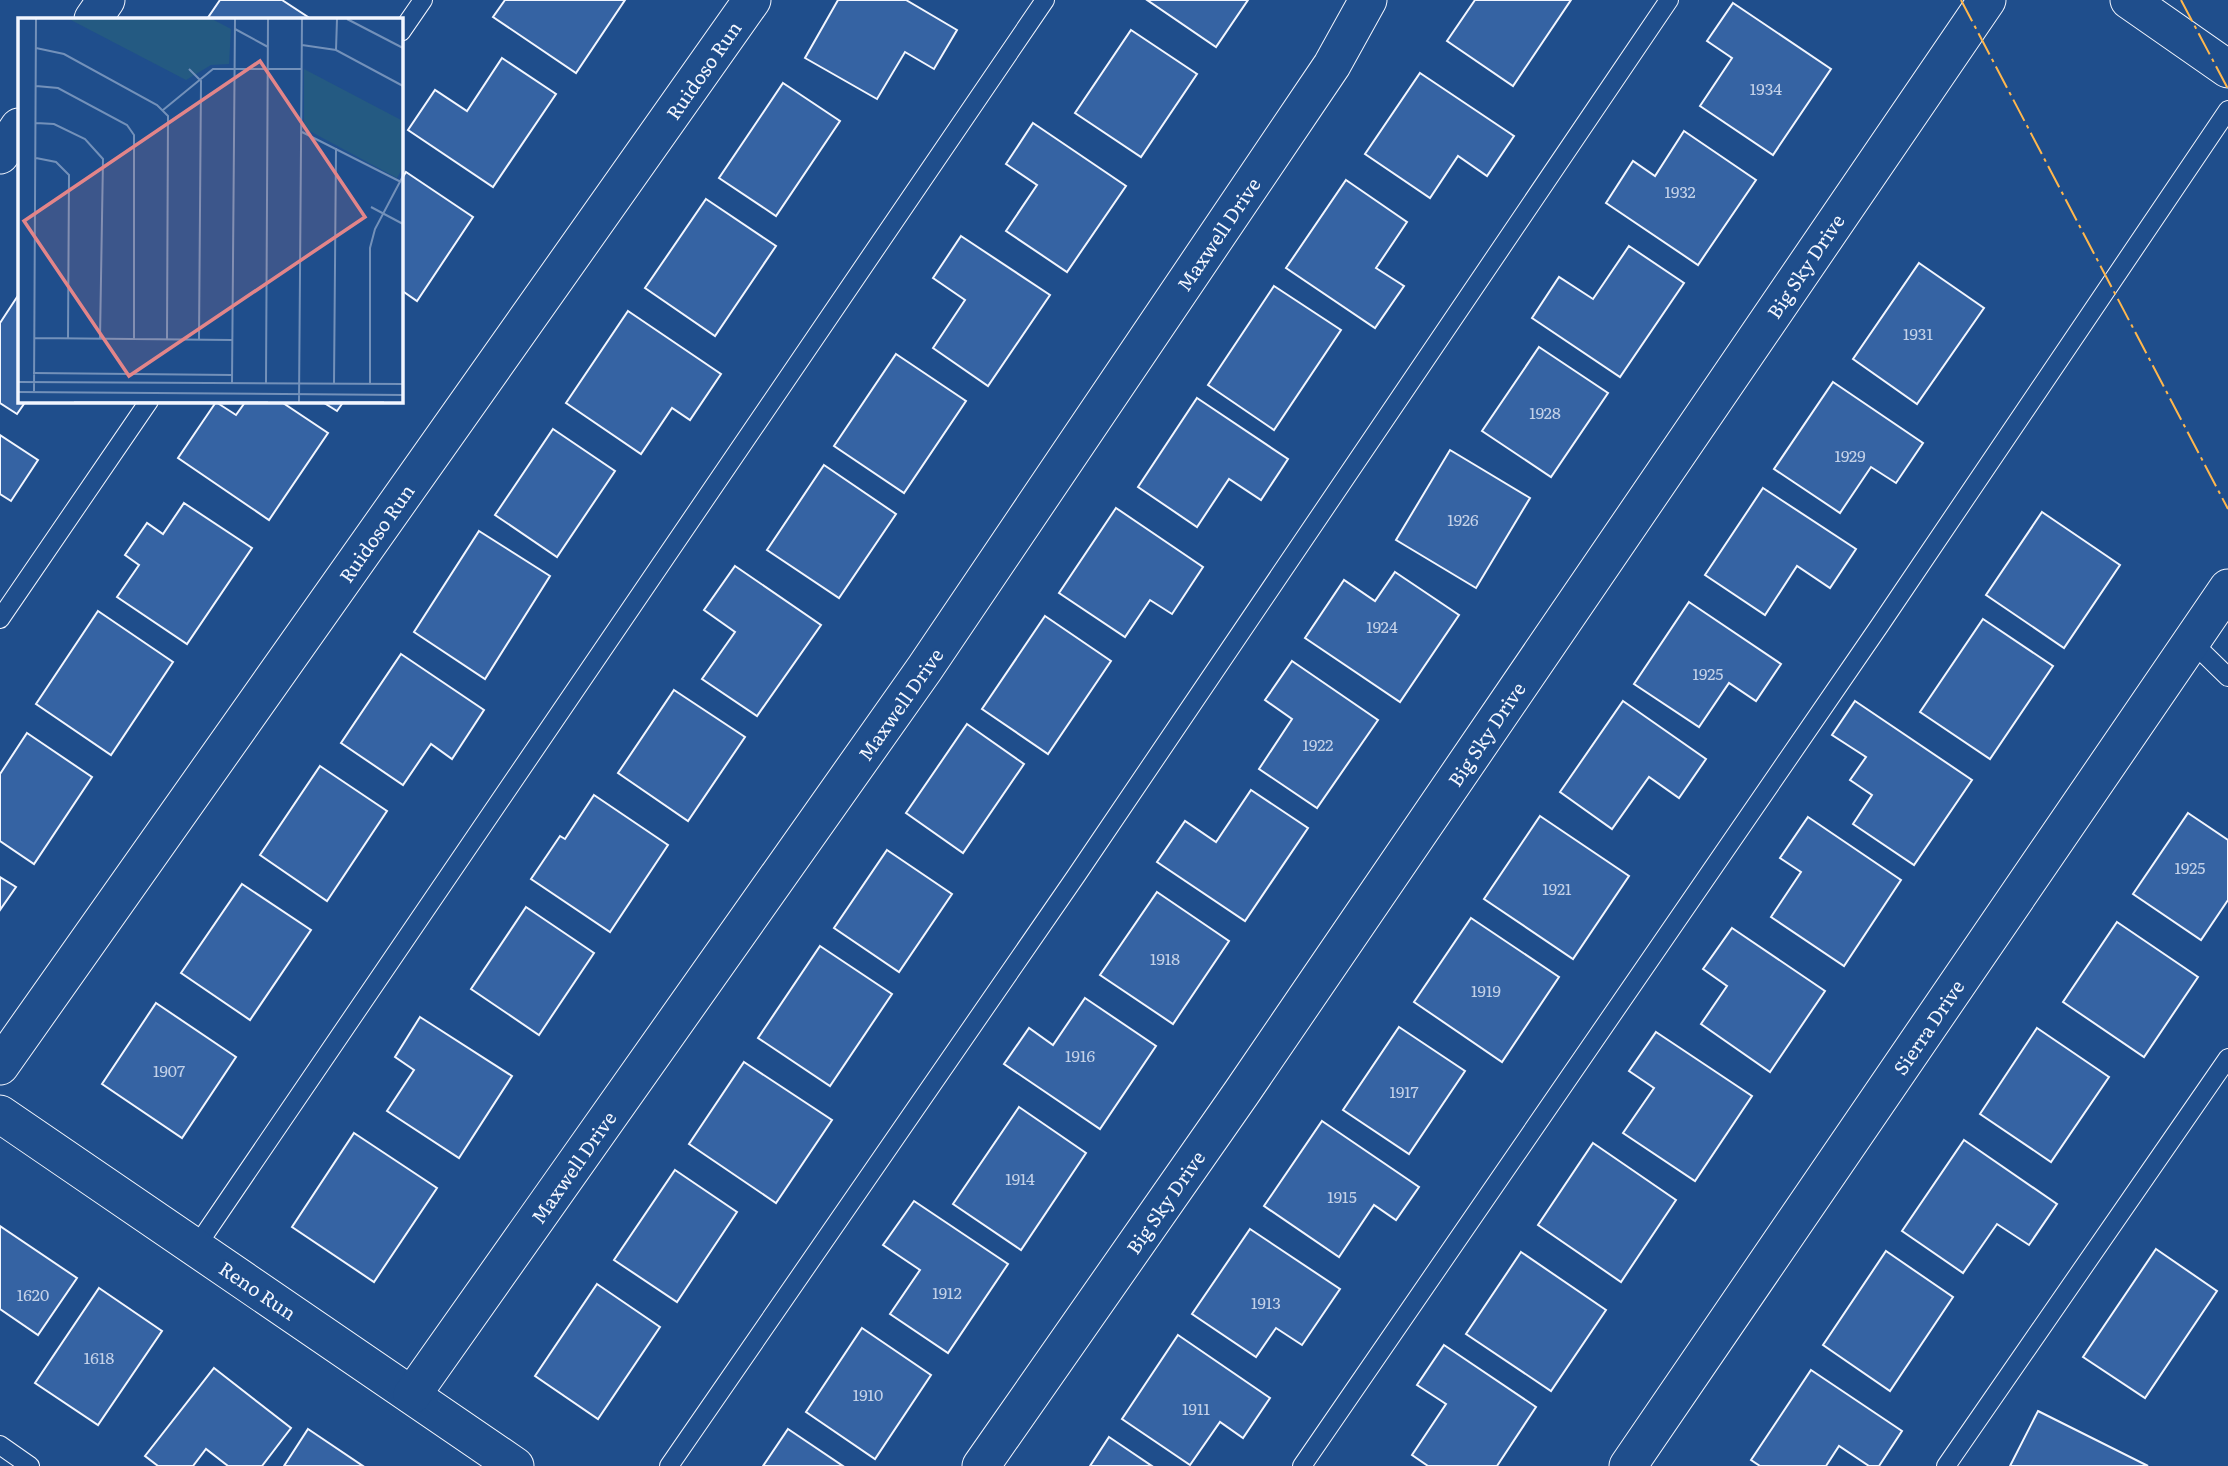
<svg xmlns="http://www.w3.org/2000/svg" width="2228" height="1466" font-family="Literata,serif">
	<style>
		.building { fill: #3563a3; stroke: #f2f6ff; stroke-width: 2 }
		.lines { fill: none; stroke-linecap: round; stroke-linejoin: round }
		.lane-casing { stroke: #f2f6ff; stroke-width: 20 }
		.street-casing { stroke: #f2f6ff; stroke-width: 39 }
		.lane { stroke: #1f4e8c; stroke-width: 18 }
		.street { stroke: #1f4e8c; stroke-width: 37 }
		.power { stroke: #ffb74d; stroke-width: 2; stroke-dasharray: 24 5 3.5 5; stroke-linecap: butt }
		.labels { text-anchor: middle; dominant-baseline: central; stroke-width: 5; stroke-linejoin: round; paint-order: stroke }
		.number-label { font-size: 16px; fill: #c3d1e8 }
		.street-label { font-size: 19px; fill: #f2f6ff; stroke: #1f4e8c }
		.inset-road { fill: none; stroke: #7391ba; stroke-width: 2 }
		.view { fill: #e38589; fill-opacity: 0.15; stroke: #e38589; stroke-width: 3.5 }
		.inset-edge { fill: none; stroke: #f2f6ff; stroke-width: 3.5 }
	</style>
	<rect width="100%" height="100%" fill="#1f4e8c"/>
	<g class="building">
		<path d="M220,0H282L311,19H207Z"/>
		<path d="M505,0H625L576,73L493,17Z"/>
		<path d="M838,0H906L957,30L934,69L905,52L877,99L805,58Z"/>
		<path d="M1147,0H1248L1216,47Z"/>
		<path d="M1475,0H1571L1513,86L1447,41Z"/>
		<path d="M1733,3L1831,69L1773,155L1700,106L1732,58L1707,41Z"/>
		<path d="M1131,30L1197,74L1141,157L1075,113Z"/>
		<path d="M502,58L556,94L493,187L408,130L435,90L467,111Z"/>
		<path d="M1420,73L1514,136L1487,176L1458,156L1430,198L1365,154Z"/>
		<path d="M783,83L840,121L776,216L719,178Z"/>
		<path d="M1033,123L1126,186L1067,272L1006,231L1037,185L1006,164Z"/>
		<path d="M1684,131L1756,180L1698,265L1606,203L1633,161L1655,176Z"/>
		<path d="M406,172L473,217L417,301L401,290V180Z"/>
		<path d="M1346,180L1407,222L1376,268L1404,286L1375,328L1286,268Z"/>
		<path d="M706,199L776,246L715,336L645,288Z"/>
		<path d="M961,236L1050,295L988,386L933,348L965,300L933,278Z"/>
		<path d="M1629,246L1684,283L1620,377L1532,318L1559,277L1593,299Z"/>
		<path d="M1919,263L1984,308L1917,404L1853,359Z"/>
		<path d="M1274,286L1341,330L1274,430L1208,385Z"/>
		<path d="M19,294V401H26L17,414L0,403V323Z"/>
		<path d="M628,311L721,374L690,420L672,408L641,454L566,403Z"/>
		<path d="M1539,347L1608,393L1551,477L1482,431Z"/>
		<path d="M896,354L966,401L904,493L834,446Z"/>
		<path d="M1833,382L1923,443L1896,483L1871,467L1840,513L1774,469Z"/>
		<path d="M1197,398L1288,459L1261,500L1229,479L1197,527L1138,487Z"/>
		<path d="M246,401H280L328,433L269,520L178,458L216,402L236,415Z"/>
		<path d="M321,401H344L337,411Z"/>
		<path d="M553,429L615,471L557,557L495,515Z"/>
		<path d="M0,435L38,460L11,501L0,494Z"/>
		<path d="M1450,450L1530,498L1476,588L1396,540Z"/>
		<path d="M824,465L896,514L839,598L767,550Z"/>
		<path d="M1763,488L1856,549L1830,588L1797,566L1765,615L1705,575Z"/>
		<path d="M184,503L252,548L187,644L117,597L139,565L125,555L147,523L163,534Z"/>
		<path d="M1116,508L1203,567L1172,614L1150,600L1125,637L1059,593Z"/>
		<path d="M2042,512L2120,565L2064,648L1986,595Z"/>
		<path d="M479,531L550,576L485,679L414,632Z"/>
		<path d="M735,566L821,625L757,716L702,679L735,632L704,610Z"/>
		<path d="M1395,572L1459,615L1400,702L1305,638L1344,580L1375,601Z"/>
		<path d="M1689,602L1781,664L1756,701L1729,683L1699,727L1634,684Z"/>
		<path d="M98,611L173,662L111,755L36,704Z"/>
		<path d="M1045,616L1111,661L1048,754L982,709Z"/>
		<path d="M1983,619L2053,666L1990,759L1920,712Z"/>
		<path d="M401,654L484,710L452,759L431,744L403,785L341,743Z"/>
		<path d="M1292,661L1378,720L1317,808L1259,769L1292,719L1265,700Z"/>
		<path d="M674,690L745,737L688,821L618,773Z"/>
		<path d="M1623,701L1706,759L1679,798L1649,777L1612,829L1560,792Z"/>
		<path d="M1855,701L1972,780L1914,865L1853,824L1872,795L1850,780L1866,757L1832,735Z"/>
		<path d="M967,724L1024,764L963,853L906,813Z"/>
		<path d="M27,733L92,777L34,864L0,841V774Z"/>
		<path d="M320,766L387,811L327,901L260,855Z"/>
		<path d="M1251,790L1308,828L1245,921L1157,862L1185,821L1216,842Z"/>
		<path d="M594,795L668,845L610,932L531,879L560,836L565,839Z"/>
		<path d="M2188,813L2228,840V900L2201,940L2133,894Z"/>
		<path d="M1540,816L1629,876L1573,959L1484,899Z"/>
		<path d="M1808,817L1901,880L1844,966L1771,917L1801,872L1780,858Z"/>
		<path d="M887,850L952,894L899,972L834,928Z"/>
		<path d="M0,877L16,887L0,910Z"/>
		<path d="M242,884L311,930L250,1020L181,973Z"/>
		<path d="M1157,892L1229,941L1173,1024L1100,975Z"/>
		<path d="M526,907L594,953L539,1035L471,989Z"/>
		<path d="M1471,918L1559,977L1502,1062L1414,1002Z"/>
		<path d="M2117,922L2198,977L2144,1057L2063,1002Z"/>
		<path d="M1732,928L1825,991L1770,1072L1701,1024L1727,986L1703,969Z"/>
		<path d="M820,946L892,994L830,1086L758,1038Z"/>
		<path d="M1085,998L1156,1046L1100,1129L1004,1064L1029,1028L1053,1045Z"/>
		<path d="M156,1003L236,1057L182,1138L102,1084Z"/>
		<path d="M420,1017L512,1076L459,1158L387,1111L414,1070L395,1057Z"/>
		<path d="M1399,1027L1465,1071L1409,1154L1343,1110Z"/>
		<path d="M2037,1028L2109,1077L2051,1162L1980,1114Z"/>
		<path d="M1656,1032L1752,1096L1695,1181L1623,1133L1654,1088L1629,1071Z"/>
		<path d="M744,1062L832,1120L776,1203L689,1144Z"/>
		<path d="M1019,1107L1086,1153L1021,1250L953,1204Z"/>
		<path d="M1322,1121L1419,1187L1396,1220L1374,1205L1339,1257L1264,1206Z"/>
		<path d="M354,1133L437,1188L374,1282L292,1227Z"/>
		<path d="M1964,1140L2057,1204L2029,1245L1997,1224L1963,1273L1902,1231Z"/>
		<path d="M1593,1143L1676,1200L1621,1282L1538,1225Z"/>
		<path d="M675,1170L737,1212L677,1302L614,1260Z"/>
		<path d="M914,1201L1008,1264L948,1353L890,1314L920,1270L883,1245Z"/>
		<path d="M0,1226L77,1278L38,1335L0,1309Z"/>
		<path d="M1250,1229L1340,1289L1302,1345L1276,1328L1256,1357L1192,1314Z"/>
		<path d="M2156,1249L2217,1291L2145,1398L2083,1357Z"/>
		<path d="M1886,1251L1953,1297L1890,1391L1823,1345Z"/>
		<path d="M1521,1252L1606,1310L1551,1391L1466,1334Z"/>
		<path d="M597,1284L660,1327L598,1419L535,1376Z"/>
		<path d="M99,1288L162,1331L98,1425L35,1383Z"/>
		<path d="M862,1328L931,1375L875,1459L806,1412Z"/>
		<path d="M1178,1335L1270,1398L1243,1438L1220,1422L1190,1465L1122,1419Z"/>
		<path d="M1444,1345L1536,1407L1497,1466H1428L1412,1455L1446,1404L1417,1385Z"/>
		<path d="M214,1368L291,1428L262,1466H228L206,1449L193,1466H158L145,1456Z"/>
		<path d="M1811,1370L1902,1431L1879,1466H1869L1839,1446L1826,1466H1760L1751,1460Z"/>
		<path d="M2038,1411L2148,1466H2010Z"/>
		<path d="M308,1429L363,1466H284Z"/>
		<path d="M788,1429L843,1466H763Z"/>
		<path d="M1109,1437L1152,1466H1090Z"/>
	</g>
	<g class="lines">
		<defs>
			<g id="lane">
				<path d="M401,32L423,0"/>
				<path d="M0,619L149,401"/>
				<path d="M2192,642L2228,677"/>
				<path d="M196,1247L1045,0"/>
				<path d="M0,1445L30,1466"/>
				<path d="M669,1466L1076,876L1669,0"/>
				<path d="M1302,1466L1880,625L2228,110"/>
				<path d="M1946,1466L2228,1058"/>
			</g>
			<g id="street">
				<path d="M2129,0L2228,69"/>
				<path d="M93,19L106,0"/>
				<path d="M0,155L19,127"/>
				<path d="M0,1066L752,0"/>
				<path d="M0,1114L515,1466"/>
				<path d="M412,1395L925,668L1332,65L1368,0"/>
				<path d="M981,1466L1242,1092L1987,0"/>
				<path d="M1628,1466L2228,588"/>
			</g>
		</defs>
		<use href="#lane" class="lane-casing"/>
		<use href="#street" class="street-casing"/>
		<use href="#lane" class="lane"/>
		<use href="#street" class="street"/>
		<g class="power">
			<path d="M1961,0L2228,509"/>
			<path d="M2181,0L2228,89"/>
		</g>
	</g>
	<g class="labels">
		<g class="number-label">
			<text x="1766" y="88">1934</text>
			<text x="1680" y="191">1932</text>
			<text x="1918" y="333">1931</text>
			<text x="1545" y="412">1928</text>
			<text x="1850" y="455">1929</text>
			<text x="1463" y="519">1926</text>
			<text x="1382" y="626">1924</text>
			<text x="1708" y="673">1925</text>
			<text x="1318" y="744">1922</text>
			<text x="2190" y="867">1925</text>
			<text x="1557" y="888">1921</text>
			<text x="1165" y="958">1918</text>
			<text x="1486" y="990">1919</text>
			<text x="1080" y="1055">1916</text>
			<text x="169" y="1070">1907</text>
			<text x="1404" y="1091">1917</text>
			<text x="1020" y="1178">1914</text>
			<text x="1342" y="1196">1915</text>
			<text x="947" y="1292">1912</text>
			<text x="33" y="1294">1620</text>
			<text x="1266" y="1302">1913</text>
			<text x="99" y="1357">1618</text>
			<text x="868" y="1394">1910</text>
			<text x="1196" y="1408">1911</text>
		</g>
		<g class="street-label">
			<text transform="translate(703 70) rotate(-55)">Ruidoso Run</text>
			<text transform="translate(1218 234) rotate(-56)">Maxwell Drive</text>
			<text transform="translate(1805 266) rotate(-56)">Big Sky Drive</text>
			<text transform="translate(376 533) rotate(-55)">Ruidoso Run</text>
			<text transform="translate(900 704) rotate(-55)">Maxwell Drive</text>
			<text transform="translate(1486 734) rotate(-56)">Big Sky Drive</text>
			<text transform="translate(1928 1027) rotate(-56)">Sierra Drive</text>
			<text transform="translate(573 1167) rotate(-55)">Maxwell Drive</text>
			<text transform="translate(1165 1202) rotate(-55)">Big Sky Drive</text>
			<text transform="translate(258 1290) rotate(34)">Reno Run</text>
		</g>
	</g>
	<g transform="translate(18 18)">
		<rect width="385" height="385" fill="#1f4e8c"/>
		<path d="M51,1H194L213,11L211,46L193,47L168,62ZM286,51L385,103V149L379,160L286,110Z" fill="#245a82"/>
		<path class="inset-road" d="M329,1L385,30M217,11L250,29M284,27L318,32L385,68M18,30L46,36L139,87L150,98L149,321M318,32L319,1M171,51L183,63L181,321M18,68L40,70L109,107L116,117V321M145,92L195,51H284M18,105L36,106L67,121L85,141L82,321M284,114L383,164M18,140L38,144L51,157L50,321M353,189L385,206M16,320L214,322M15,355L214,357M0,364L385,366M214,365L217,1M248,365L250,1M316,366L318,130M352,367V230L357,211L385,158M16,373L18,1M0,374L385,377M56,384H250M281,384L284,1M311,384H366"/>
		<path class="view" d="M242,43L347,199L111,358L6,203Z"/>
		<rect width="385" height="385" class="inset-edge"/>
	</g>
</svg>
